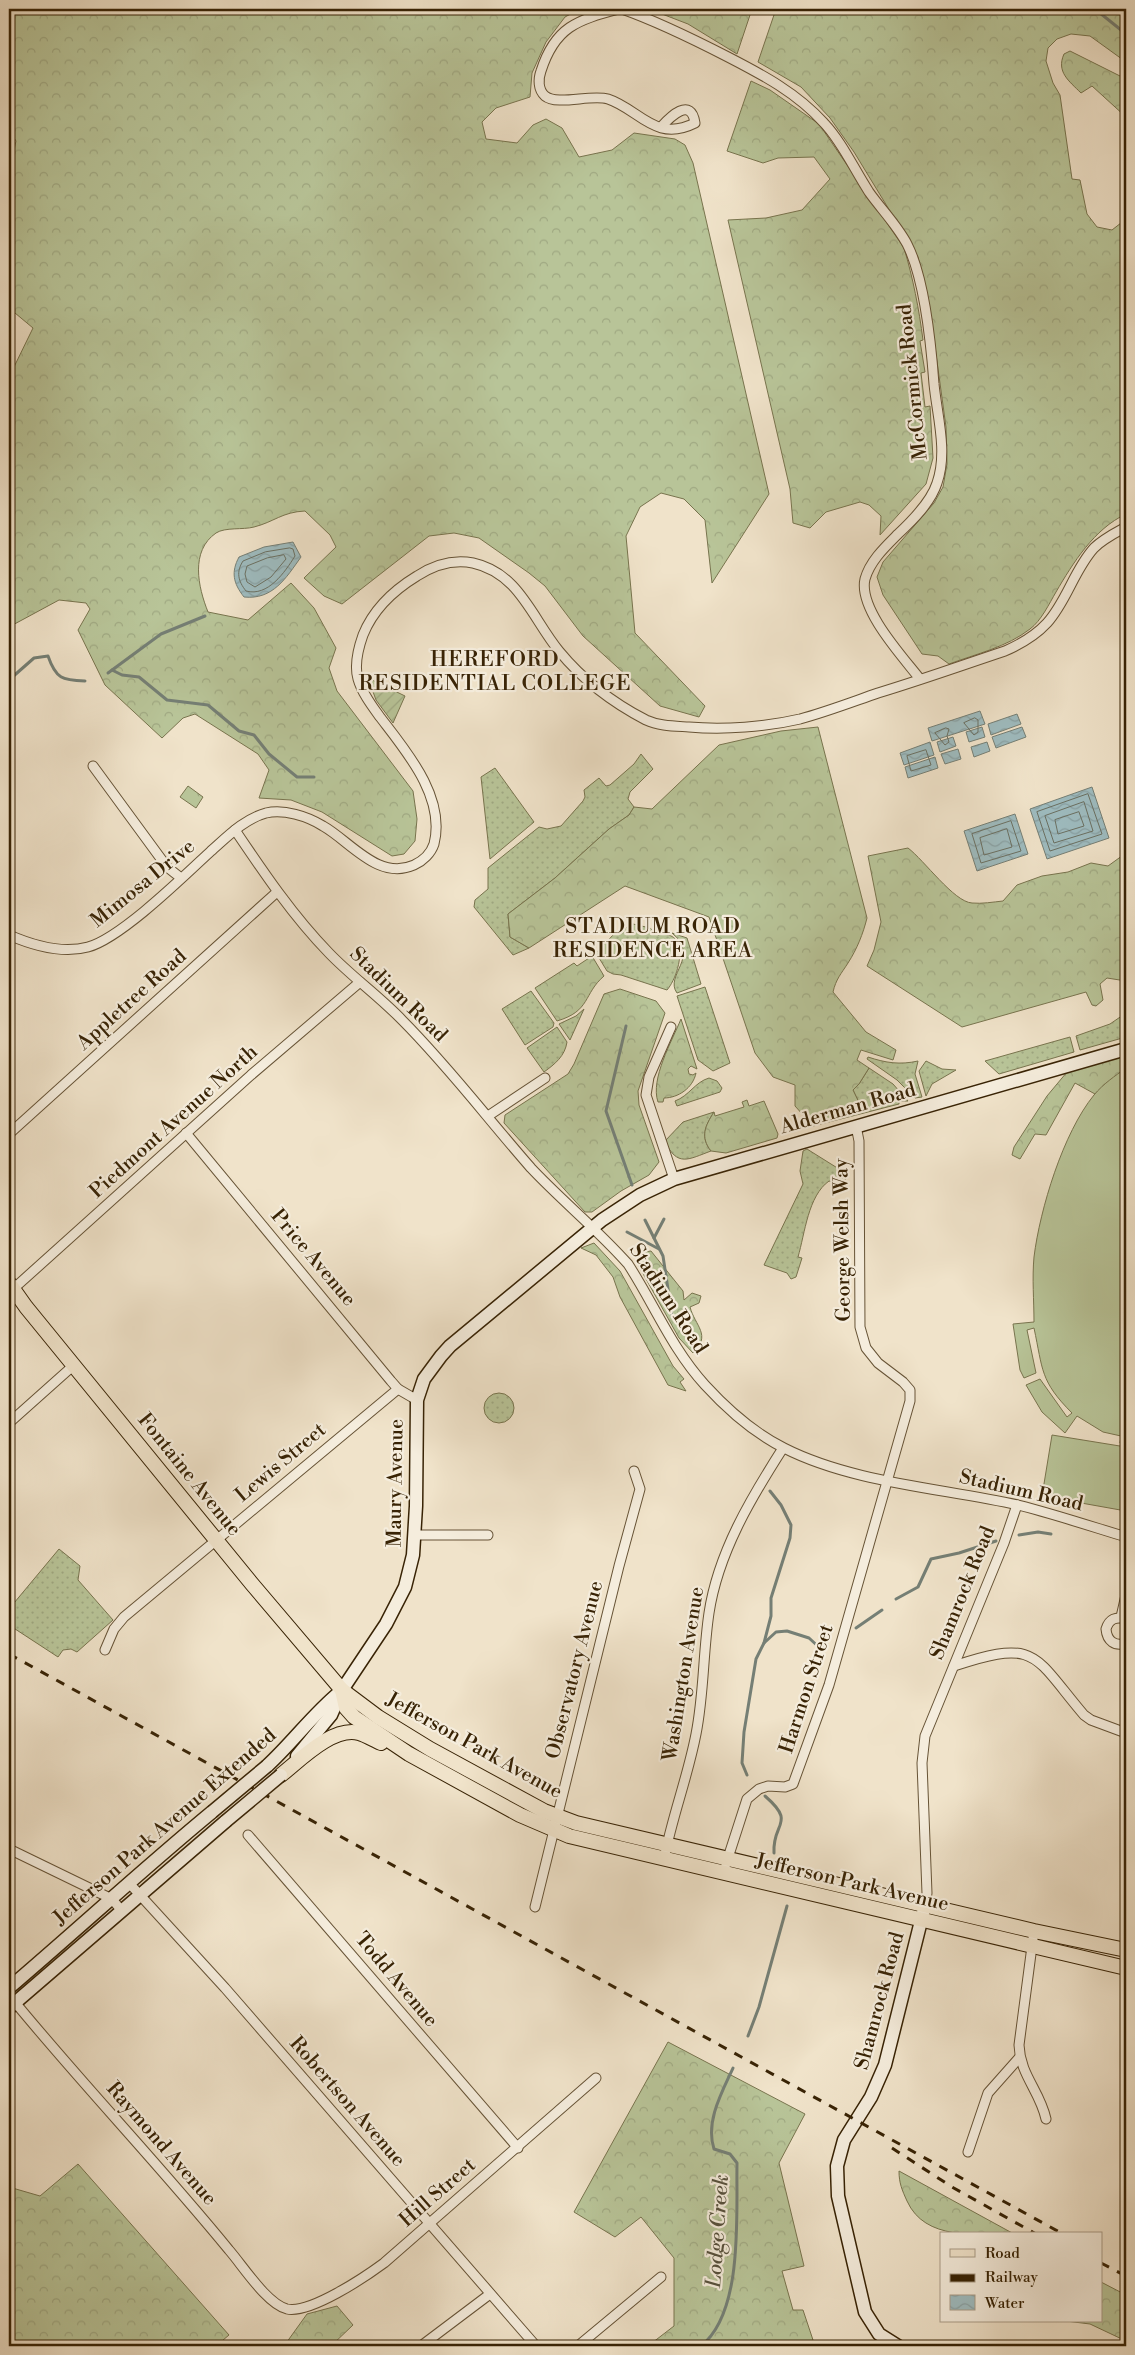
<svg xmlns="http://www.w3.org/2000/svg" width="1135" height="2355" font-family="'Libre Bodoni',serif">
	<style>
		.grass { fill: url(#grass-dots); stroke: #78744e }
		.forest { fill: url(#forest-crowns); stroke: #78744e }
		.park { fill: url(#park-tufts); stroke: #78744e }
		.garden { fill: url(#garden-furrows); stroke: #78744e }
		.pitch { fill: #b8c498; stroke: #78744e }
		.water { fill: url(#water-waves); stroke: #757f75 }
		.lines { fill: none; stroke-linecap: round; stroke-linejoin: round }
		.shore { stroke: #6b7062; stroke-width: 1 }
		.stream { stroke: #757f75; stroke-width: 3 }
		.street-casing { stroke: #665336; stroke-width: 11 }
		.secondary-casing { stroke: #382305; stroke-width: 15 }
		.primary-casing { stroke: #382305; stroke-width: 16 }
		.street { stroke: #f5eddd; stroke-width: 9 }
		.secondary { stroke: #f5eddd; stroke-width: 12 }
		.primary { stroke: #f0e3ca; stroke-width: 14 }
		.rail { stroke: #382305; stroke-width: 3; stroke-dasharray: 9 9; stroke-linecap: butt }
		.secondary-bridge-casing { stroke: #382305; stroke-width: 15; stroke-linecap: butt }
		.secondary-bridge { stroke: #f5eddd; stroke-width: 12 }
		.labels { text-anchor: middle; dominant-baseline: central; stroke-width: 4.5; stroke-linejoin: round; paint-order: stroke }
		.street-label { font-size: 20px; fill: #382305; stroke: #f5eddd }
		.neighbourhood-label { font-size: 21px; letter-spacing: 1px; fill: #382305; stroke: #f5eddd }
		.water-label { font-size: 21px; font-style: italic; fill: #57513d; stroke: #f5eddd }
	</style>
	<defs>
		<pattern id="grass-dots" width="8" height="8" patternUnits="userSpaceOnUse" patternTransform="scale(1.25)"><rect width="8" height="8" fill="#b8c498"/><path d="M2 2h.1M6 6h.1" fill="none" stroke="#9fa882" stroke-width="1.8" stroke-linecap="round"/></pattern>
		<pattern id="forest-crowns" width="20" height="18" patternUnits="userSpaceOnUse" patternTransform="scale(1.25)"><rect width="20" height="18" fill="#b8c498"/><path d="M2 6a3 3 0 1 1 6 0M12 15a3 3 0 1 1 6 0" fill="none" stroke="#9fa882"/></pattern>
		<pattern id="park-tufts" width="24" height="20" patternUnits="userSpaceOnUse" patternTransform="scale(1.25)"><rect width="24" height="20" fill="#b8c498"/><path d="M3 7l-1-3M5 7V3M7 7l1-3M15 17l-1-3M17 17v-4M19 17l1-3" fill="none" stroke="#9fa882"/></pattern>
		<pattern id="garden-furrows" width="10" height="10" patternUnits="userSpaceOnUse" patternTransform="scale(1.25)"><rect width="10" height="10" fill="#b8c498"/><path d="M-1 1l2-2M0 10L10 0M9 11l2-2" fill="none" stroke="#9fa882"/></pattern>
		<pattern id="water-waves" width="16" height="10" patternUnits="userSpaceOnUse" patternTransform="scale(1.25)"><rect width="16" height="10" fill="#9ebcc0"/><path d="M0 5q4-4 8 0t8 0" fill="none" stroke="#89a1a4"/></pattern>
	</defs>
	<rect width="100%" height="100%" fill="#f0e3ca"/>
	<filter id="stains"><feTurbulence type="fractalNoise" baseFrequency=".004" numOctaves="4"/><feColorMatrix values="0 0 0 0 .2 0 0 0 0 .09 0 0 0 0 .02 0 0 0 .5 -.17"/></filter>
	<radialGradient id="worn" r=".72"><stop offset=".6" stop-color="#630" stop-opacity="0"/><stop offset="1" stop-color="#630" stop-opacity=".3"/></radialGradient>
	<g class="grass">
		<path d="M641,754L653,769L630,792L628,799L634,807L629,815L609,829L555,878L508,914L510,937L529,948L513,955L474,907L475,900L488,889V868L539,827L547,829L561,826L583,801L585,797L584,790L599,778L606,786L610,785L634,764Z"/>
		<path d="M495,768L534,822L490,859L481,777Z"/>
		<path d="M633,924L650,928L658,935C691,929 680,975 667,990L621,975L613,974L607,971L596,953L614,934Z"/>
		<path d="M672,933L687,938L701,984L677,993C664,975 701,957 672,933Z"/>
		<path d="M705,987L730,1063L713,1071L698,1060L677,996Z"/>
		<path d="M531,991L554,1023L553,1027L525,1045L502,1009Z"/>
		<path d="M584,1009L570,1040L559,1024L576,1016Z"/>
		<path d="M1126,1013V1037L1080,1050L1076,1036L1110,1024Z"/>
		<path d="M557,1027L567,1042C565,1056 555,1064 544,1072L527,1048Z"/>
		<path d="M1070,1037L1074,1052L999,1074L985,1061Z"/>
		<path d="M868,1057C886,1063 900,1065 918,1061L915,1074L922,1097L915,1098L897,1080L867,1059Z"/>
		<path d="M926,1061L942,1069L956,1070L932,1084L926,1096L919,1071Z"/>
		<path d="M869,1068L893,1084L908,1101H899V1104L864,1113L853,1090L859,1084Z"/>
		<path d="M709,1078L717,1081L722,1088L720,1092L677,1106L675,1101C689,1096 695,1082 709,1078Z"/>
		<path d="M714,1112C705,1126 700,1137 711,1151C689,1159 677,1168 665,1141L683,1122Z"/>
		<path d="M807,1149L847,1174L844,1185L829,1181C808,1196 805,1233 798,1257L802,1258L796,1277L791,1279L787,1273L764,1265L803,1184L800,1171L803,1151Z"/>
		<circle cx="499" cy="1408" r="15"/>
		<path d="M59,1549L80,1566L78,1580L113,1620L77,1652L71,1649L63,1650L58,1657L9,1625V1609Z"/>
	</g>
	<g class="forest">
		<path d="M9,9H580L565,17L546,42L532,73L530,97L496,108L482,122L486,139L517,143L533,125L546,119L562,128L579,157L612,150L634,133L675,139L685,145L693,163L769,494L712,583L705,520L684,499L661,493L640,507L626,536L635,633L705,706L699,717L660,706L583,636L545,586L529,573L479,538L454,533L429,536L342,604L324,596L304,578L336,547L330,535L305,511C282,512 274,522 254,527C243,530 225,527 216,533C190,551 198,587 208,612L248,620L291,583L314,608L336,648L329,668L337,691L413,791L417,819L415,841L404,854L392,856L322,812L291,800L259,798L269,770L258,754L195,714L183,718L162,738L105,685L78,630L90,609L86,603L59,600L9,627V370L13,369L33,328L9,308V173L16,141L9,130Z"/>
		<path d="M649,9H752L737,54L688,24Z"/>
		<path d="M776,9H1126V62L1090,36L1071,34L1057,39L1048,48L1046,61L1053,83L1060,95L1072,179L1080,180L1087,214L1097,227L1112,230L1126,219V514C1094,529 1073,563 1056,592C1049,604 1041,621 1030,629C1007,647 976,654 949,664L938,656L922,654L883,595L877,577L883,562L934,503L943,487L947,464L946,427L932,325L918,257L854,152L830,118L801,87L758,62Z"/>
		<path d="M1070,51L1126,79V117L1092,86L1081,93C1069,81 1056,72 1064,54Z"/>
		<path d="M751,81L770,90L819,124L904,248C913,278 919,309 923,340L920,341L925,372L921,373L925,407L930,406L933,458L926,484L880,535L881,516L869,505L860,502L826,512L810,528L793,523L790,489L728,220L766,218L802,210L830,179L814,157L778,158L763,163L727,151Z"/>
		<path d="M818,727L867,918C863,934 857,949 848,963C841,974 836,979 833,992L866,1032L896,1050L893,1060L861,1050L857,1060L869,1068L859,1084L853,1090L864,1113L813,1126L795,1106V1085L773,1077L755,1053L709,917L625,886L529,948L510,937L508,914L555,878L609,829L629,815L634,807L652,809L719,745L781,731Z"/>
		<path d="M908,848C924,860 954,902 972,903C982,904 993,902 1003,901L1017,885L1042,876L1068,872L1091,863L1108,866L1126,853V981L1107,978L1100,984L1103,1000L1096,1006L1092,1005L1086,992L962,1027L867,966L874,950L881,922L868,856Z"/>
		<path d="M592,956L604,976C583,994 591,1011 557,1021L535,988L574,963L577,966Z"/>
		<path d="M620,989L656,1001L665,1013L638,1091L639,1105L659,1162L649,1175L621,1191L592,1212H585L504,1123L505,1115L568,1074L574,1064L604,994Z"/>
		<path d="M681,1019L697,1069L691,1066L688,1069L689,1074L693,1075L696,1073C693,1088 678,1098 664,1098L663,1102H658C650,1079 672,1041 681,1019Z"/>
		<path d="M1126,1054V1068L1095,1094L1075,1083L1046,1135L1035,1134L1020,1159L1012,1155L1014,1147L1047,1096L1067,1072Z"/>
		<path d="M747,1100L749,1106L764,1101L778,1134L777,1138L726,1153L711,1151C700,1137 705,1126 714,1112L715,1116L744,1107L742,1102Z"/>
		<path d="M594,1243L620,1271L673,1366L684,1379L680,1382L686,1391L668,1385L620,1297L613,1277L596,1255L581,1248Z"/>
		<path d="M651,1251L683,1291L684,1300L692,1293L701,1296L699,1303L690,1307C695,1326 712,1335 693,1353L679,1338L636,1261L644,1252Z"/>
		<path d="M668,2042L805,2114L779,2163L804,2266L782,2271L793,2310H803L815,2346H648L674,2326V2258L641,2217L615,2237L574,2212Z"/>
		<path d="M78,2164L229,2335L216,2346H9V2266C13,2261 13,2248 9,2242V2187L40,2196Z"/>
		<path d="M899,2171L1014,2234C976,2234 925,2241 907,2201C902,2190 899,2183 899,2171Z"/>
		<path d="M1101,2282L1126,2295V2341L1090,2324L1066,2321H1101Z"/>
		<path d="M337,2306L353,2325L331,2346H284L307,2314Z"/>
	</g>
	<path class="park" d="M188,786L203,797L196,808L180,797Z"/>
	<path class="garden" d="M368,678L405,696L393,723L376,700Z"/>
	<g class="pitch">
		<path d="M1126,1068V1444L1120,1443L1121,1436L1103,1432L1077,1416L1065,1433L1042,1412L1026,1385L1040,1379L1067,1417L1072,1413C1040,1381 1043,1370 1034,1328L1027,1330L1036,1373L1024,1378L1020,1370L1013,1324L1034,1322C1034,1301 1032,1278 1034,1257C1040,1209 1063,1133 1094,1095C1103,1084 1115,1076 1126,1068Z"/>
		<path d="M1052,1435L1126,1447V1511L1042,1496Z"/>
	</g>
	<g class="water">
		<path d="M293,542L301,557C286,578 273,600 244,597C233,583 231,572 239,557L264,547Z"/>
		<path d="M980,711L985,724L932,741L928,728Z"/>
		<path d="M1017,714L1021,724L991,735L988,724Z"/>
		<path d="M982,727L985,737L969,742L966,732Z"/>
		<path d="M1022,727L1026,737L996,748L992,737Z"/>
		<path d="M953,737L956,746L940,752L937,742Z"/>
		<path d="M930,742L934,755L904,765L900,753Z"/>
		<path d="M987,742L990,751L974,757L971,747Z"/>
		<path d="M958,749L961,759L945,764L941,754Z"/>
		<path d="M935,757L938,768L908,778L905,767Z"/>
		<path d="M1092,787L1109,838L1047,859L1030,809Z"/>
		<path d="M1015,814L1028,854L977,871L964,831Z"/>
	</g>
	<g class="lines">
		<g class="shore">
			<path d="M290,548L293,549L295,556C285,572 268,597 246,591C238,581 236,572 243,561L265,552Z"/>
			<path d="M284,555L286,559L271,577L255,587L247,582L245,574L247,566L267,558Z"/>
			<path d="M975,718L978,720V732L974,735L964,723Z"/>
			<path d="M946,728L949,729L947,736L949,742L945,745L935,733Z"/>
			<path d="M926,750L931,765L911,771L907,756Z"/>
			<path d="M1088,794L1102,834L1050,851L1037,812Z"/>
			<path d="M1084,802L1093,831L1054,843L1045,816Z"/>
			<path d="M1079,812L1084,826L1058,834L1055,820Z"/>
			<path d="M1011,821L1021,851L981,863L972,834Z"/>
			<path d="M1007,829L1012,847L984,855L980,838Z"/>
		</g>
		<g class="stream">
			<path d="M1095,9L1126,34"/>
			<path d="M112,670L122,675L139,677L167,700L208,705L239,731L254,735L269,754L297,777H314"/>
			<path d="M108,673L161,634L205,616"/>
			<path d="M9,680L34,658L48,656C56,679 62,680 85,681"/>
			<path d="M626,1026L606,1111L632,1185"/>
			<path d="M645,1220L663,1256L672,1316"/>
			<path d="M627,1232L659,1249"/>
			<path d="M654,1238L664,1219"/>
			<path d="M1019,1535L1038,1532L1051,1534"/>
			<path d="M896,1599L918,1587L931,1559L959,1553L996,1541"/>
			<path d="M856,1628L882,1610"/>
			<path d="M764,1643L771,1616V1598L790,1538L791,1525L781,1505L770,1491"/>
			<path d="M747,1775L742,1763L744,1732L756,1659L764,1643L776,1632L787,1631L809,1638L821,1649L824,1647"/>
			<path d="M765,1796C797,1824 772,1822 774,1853"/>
			<path d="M748,2036L759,2007L787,1906"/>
			<path d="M701,2346C744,2312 736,2213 737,2163L730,2154L714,2149C705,2122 722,2092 733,2068"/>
		</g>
		<defs>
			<g id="street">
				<path d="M619,9C577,20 555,27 541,71C538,79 538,90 545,96C557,106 591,94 608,99C639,109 655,143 695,123C691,96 670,117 661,127"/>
				<path d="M622,9C659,22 693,39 728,57C763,75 797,93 824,123C842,142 854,169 869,192C881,209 897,225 907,244C925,279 931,343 934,384C937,415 948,452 937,483C931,502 913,520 898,534C885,547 870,561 865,579C858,609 903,657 920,679"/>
				<path d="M93,766L167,867L181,878"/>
				<path d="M235,830C264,873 293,916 329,953C352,977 379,996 402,1020C448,1066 488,1119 531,1168C562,1201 598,1230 628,1264C654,1304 672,1349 705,1385C727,1409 754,1433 784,1448C853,1483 942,1488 1018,1505C1054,1514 1090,1526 1126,1537"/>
				<path d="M9,935C32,945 63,954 88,947C121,938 184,876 211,851C227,837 244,819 266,813C284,809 307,816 323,826C350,841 378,881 414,865C423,861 431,853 434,844C446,797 406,751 380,717C372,706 362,693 358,679C354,665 358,649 363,635C373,610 394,590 417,576C434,565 453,559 473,563C519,573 532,618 559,651C582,679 613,703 646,720C659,726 674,726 689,727C724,730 766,727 800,719C826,712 852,702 878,693C921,680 963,665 1005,651C1021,644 1035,636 1047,623C1067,601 1074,570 1094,548C1103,539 1115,533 1126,527"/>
				<path d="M671,1027L649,1077L646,1095L674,1179"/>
				<path d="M488,1116L545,1078"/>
				<path d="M186,1133L391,1381L398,1389L417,1400"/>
				<path d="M9,1134L277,892"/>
				<path d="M11,1291L251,1075L360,982"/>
				<path d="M9,1423L74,1365"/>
				<path d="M414,1535H488"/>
				<path d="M1121,1617L1126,1595"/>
				<path d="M1126,1619C1116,1616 1109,1619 1106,1629C1107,1641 1115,1647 1126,1643"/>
				<path d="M105,1650L114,1629L124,1617L398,1389"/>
				<path d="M954,1666C1038,1638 1033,1655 1084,1715L1091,1720L1126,1733"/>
				<path d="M248,1835L518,2148"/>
				<path d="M9,1849L112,1899L121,1910"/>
				<path d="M664,1859C672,1817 688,1776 696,1734C704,1694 703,1653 709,1613C718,1553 751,1498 783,1448"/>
				<path d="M726,1864L747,1799L759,1789L768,1786L785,1787L793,1784L829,1685L910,1401V1390L903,1382L878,1363L866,1348L860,1327L859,1141L856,1126"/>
				<path d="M129,1883L225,1988L536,2346"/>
				<path d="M925,1905L927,1893L922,1763L925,1736L1004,1543L1017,1505"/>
				<path d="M535,1907L619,1566L640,1489L634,1471"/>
				<path d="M1034,1931L1019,2045C1020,2075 1040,2091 1046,2119"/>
				<path d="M9,1995C80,2082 158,2163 229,2250C243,2266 267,2304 287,2309C310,2314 365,2277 384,2263L596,2078"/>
				<path d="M968,2152L988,2093L1019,2058"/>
				<path d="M421,2346L490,2294"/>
				<path d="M578,2346L661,2277"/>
			</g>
			<g id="secondary">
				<path d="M297,1756L331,1715L342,1690L386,1624L405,1587L413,1555L416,1506L417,1400L424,1379L441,1356L450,1346L602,1220L640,1195L674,1179L1126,1049"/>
				<path d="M267,1766C293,1742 313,1714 340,1692"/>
				<path d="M9,1988C77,1930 143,1869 212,1812"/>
				<path d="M9,2008L226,1821"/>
				<path d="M898,2346L879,2334L865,2312L838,2196L837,2166L844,2140L871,2097L885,2065L925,1905"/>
			</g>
			<g id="primary">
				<path d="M9,1283L26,1307L252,1584L342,1690L378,1717L430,1749L544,1811L576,1823L1034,1931L1126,1950"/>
				<path d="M342,1690L346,1708L354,1717L409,1754L520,1815L569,1836L1126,1968"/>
				<path d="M281,1775C300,1760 333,1726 359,1733C366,1735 374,1740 381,1743"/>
			</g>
		</defs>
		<use href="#street" class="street-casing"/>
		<use href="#secondary" class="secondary-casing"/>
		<use href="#primary" class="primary-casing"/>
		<use href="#street" class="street"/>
		<use href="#secondary" class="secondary"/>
		<use href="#primary" class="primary"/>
		<g class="rail">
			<path d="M9,1654L1063,2234"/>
			<path d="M892,2148L952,2187L1036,2234"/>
			<path d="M1101,2263L1126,2276"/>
		</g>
		<defs>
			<g id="secondary-bridge">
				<path d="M212,1812L267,1766"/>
				<path d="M226,1821L281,1775"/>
			</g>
		</defs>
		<use href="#secondary-bridge" class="secondary-bridge-casing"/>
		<use href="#secondary-bridge" class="secondary-bridge"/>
	</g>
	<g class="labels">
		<g class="street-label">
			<text transform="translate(913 382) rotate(-96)">McCormick Road</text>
			<text transform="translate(143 884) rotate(-39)">Mimosa Drive</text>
			<text transform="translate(398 995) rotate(44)">Stadium Road</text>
			<text transform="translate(132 1000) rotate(-42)">Appletree Road</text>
			<text transform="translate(848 1109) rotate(-16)">Alderman Road</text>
			<text transform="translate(174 1122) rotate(-42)">Piedmont Avenue North</text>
			<text transform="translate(843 1240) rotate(-91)">George Welsh Way</text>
			<text transform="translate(313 1258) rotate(50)">Price Avenue</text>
			<text transform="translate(668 1299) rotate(57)">Stadium Road</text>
			<text transform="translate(281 1463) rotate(-40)">Lewis Street</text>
			<text transform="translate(189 1475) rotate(51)">Fontaine Avenue</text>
			<text transform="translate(396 1483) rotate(-89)">Maury Avenue</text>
			<text transform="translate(1021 1491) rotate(13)">Stadium Road</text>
			<text transform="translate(963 1593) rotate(-68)">Shamrock Road</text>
			<text transform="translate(575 1670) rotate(-76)">Observatory Avenue</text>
			<text transform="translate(684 1674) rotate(-81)">Washington Avenue</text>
			<text transform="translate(807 1689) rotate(-72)">Harmon Street</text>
			<text transform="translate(474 1746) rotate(29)">Jefferson Park Avenue</text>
			<text transform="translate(165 1827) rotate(-41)">Jefferson Park Avenue Extended</text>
			<text transform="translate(852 1883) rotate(13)">Jefferson Park Avenue</text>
			<text transform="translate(396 1980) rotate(50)">Todd Avenue</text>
			<text transform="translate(880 2001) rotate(-75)">Shamrock Road</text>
			<text transform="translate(347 2102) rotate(49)">Robertson Avenue</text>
			<text transform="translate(161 2144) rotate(49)">Raymond Avenue</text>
			<text transform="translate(438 2193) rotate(-41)">Hill Street</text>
		</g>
		<g class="neighbourhood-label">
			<text x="495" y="660">HEREFORD<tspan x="495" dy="24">RESIDENTIAL COLLEGE</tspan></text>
			<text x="653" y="927">STADIUM ROAD<tspan x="653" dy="24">RESIDENCE AREA</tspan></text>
		</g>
		<g class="water-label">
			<text transform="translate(718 2231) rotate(-86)">Lodge Creek</text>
		</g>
	</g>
	<rect width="1135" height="2355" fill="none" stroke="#f0e3ca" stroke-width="30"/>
	<rect x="10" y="10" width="1115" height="2335" fill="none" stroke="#382305" stroke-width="2.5"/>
	<rect x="15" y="15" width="1105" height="2325" fill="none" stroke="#382305"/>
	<rect x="940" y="2232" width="162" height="90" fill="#f5eddd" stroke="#a99c87"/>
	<rect x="950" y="2249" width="25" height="8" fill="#f0e3ca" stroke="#a99c87"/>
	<text x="985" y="2258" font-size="15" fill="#382305">Road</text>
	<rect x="950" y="2274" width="25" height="8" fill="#382305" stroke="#a99c87"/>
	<text x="985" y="2282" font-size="15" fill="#382305">Railway</text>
	<rect x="950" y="2295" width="25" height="15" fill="url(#water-waves)" stroke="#a99c87"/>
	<text x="985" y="2308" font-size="15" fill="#382305">Water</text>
	<rect width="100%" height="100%" filter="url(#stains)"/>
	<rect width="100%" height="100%" fill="url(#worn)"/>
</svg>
